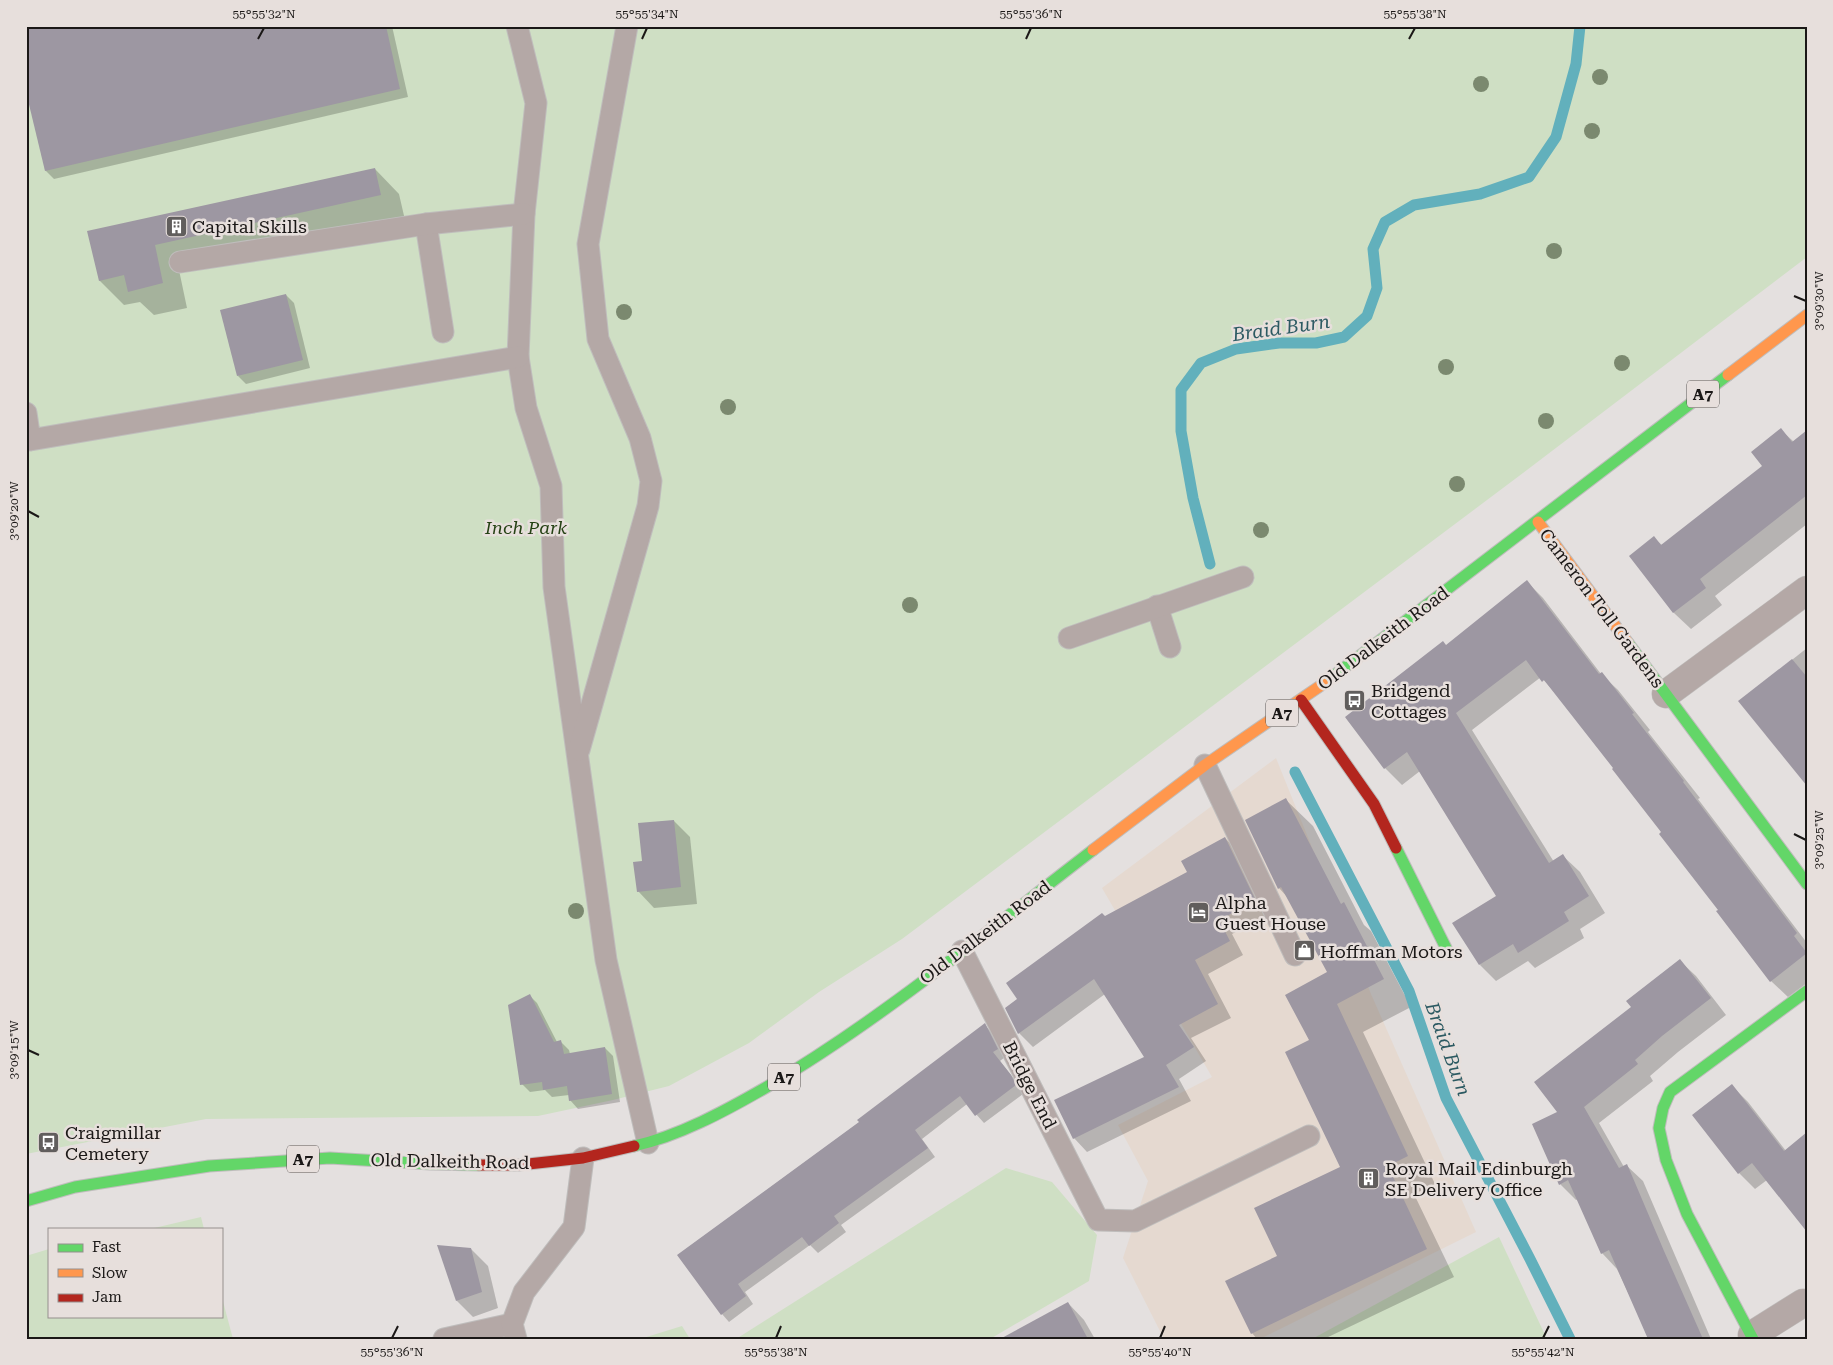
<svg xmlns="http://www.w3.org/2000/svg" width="1833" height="1365" font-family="'Roboto Serif',serif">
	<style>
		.commercial { fill: #e5d9d0 }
		.green { fill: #cfdfc4 }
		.shadow { fill: #0003 }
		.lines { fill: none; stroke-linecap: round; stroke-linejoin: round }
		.stream { stroke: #62b0bc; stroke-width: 11 }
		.building { fill: #9d97a2 }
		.lane-casing { stroke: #bfbdbc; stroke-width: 23 }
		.street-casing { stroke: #bfbdbc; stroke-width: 29 }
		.fast-casing { stroke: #bfbdbc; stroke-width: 13 }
		.slow-casing { stroke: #bfbdbc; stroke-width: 13 }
		.jam-casing { stroke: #bfbdbc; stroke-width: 13 }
		.lane { stroke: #b4a8a6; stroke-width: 21 }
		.street { stroke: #b4a8a6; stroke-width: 28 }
		.fast { stroke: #63d668; stroke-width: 11 }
		.slow { stroke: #ff974d; stroke-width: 11 }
		.jam { stroke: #b3261e; stroke-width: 11 }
		.tree { fill: #7b896f }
		.ticks { fill: none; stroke: #1b1817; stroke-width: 2 }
		.labels { text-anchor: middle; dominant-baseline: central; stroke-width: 5; stroke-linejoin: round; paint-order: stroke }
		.shield { fill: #e7dfdc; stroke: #585452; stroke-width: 1 }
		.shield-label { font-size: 16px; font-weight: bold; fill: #1b1817 }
		.poi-label { font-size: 18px; fill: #1b1817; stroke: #e7dfdc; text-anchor: start }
		.park-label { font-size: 18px; font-style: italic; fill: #254114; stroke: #e7dfdc }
		.street-label { font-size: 18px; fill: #1b1817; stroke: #e7dfdc }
		.water-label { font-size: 19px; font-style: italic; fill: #2c5a62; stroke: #e7dfdc }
		.neatline { fill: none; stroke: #1b1817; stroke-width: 2 }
		.ticks-label { font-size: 12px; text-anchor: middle; fill: #1b1817 }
	</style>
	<rect width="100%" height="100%" fill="#e4e0df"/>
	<path class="commercial" d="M1276,758L1371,994L1476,1232L1260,1339H1164L1123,1258L1148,1181L1118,1125L1212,1077L1102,888Z"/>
	<g class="green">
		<path d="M26,26H1807V257L1519,476L902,939L819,992L749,1043L669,1086L613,1100L538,1116L206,1119L26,1154Z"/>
		<path d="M1006,1168L1052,1182L1097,1235L1089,1281L990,1339H736Z"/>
		<path d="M201,1217L204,1229H150Z"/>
		<path d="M1499,1237L1547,1339H1312Z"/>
		<path d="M49,1249V1316H221V1294L233,1339H26V1256Z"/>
		<path d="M682,1326L690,1339H640Z"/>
	</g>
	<g class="shadow">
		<path d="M26,26H392L408,97L54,179L46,171Z"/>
		<path d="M375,169L399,194L405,220L179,270L187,308L154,315L140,302L124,305L100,281L89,232Z"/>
		<path d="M286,295L294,303L310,368L246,384L238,376Z"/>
		<path d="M1781,430L1794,442L1807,432V524L1715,596L1722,605L1691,629L1674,613L1630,556L1654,538L1663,546L1764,467Z"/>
		<path d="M1527,582L1543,598L1601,674L1618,690L1650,730L1648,732L1700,798L1698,799L1807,943V983L1788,997L1771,981L1615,768L1558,696L1541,677L1472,730L1554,862L1563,856L1580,872L1605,913L1580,929L1584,938L1535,968L1528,961L1496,981L1480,965L1498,897L1420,771L1402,785L1385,768L1346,718L1447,646Z"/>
		<path d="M1807,648V784L1740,701Z"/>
		<path d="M1285,799L1313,826L1364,925L1371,931L1411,1007L1363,1032L1435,1184L1414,1194L1454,1277L1324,1339H1257L1252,1333L1278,1257L1342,1168L1311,1041L1329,973L1289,899L1279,888Z"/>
		<path d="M674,821L690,837L697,904L654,908L638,891L644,862Z"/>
		<path d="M1225,838L1239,852L1268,915L1232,934L1243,955L1208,974L1231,1018L1191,1038L1206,1061L1179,1079L1191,1101L1087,1152L1074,1138L1146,1058L1105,994L1033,1047L1019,1033L1007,1009L1019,999L1105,917L1188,873Z"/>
		<path d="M1680,961L1696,976L1726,1015L1678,1052L1650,1076L1653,1081L1599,1123L1624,1167L1627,1166L1643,1181L1711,1339H1650L1617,1269L1602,1253L1578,1199L1576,1200L1560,1184L1534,1125L1559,1113L1632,1007Z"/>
		<path d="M529,995L537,1003L557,1042H561L569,1050L570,1054L605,1048L613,1056L620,1102L578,1109L570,1100L569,1095L552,1097L545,1090L530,1092L522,1084Z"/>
		<path d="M985,1025L992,1033L1005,1057L1000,1061L1019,1085L1023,1094L984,1123L967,1104L922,1139L935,1157L841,1225L846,1232L818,1253L810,1245L745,1292L753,1304L729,1322L722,1314L678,1255L860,1122Z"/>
		<path d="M1732,1086L1748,1102L1786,1151L1767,1180L1755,1189L1739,1173L1694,1115Z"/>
		<path d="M471,1249L488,1266L498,1308L473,1317L457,1301Z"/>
		<path d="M1068,1303L1084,1320L1095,1339H1003Z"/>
	</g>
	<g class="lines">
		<g class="stream">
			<path d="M1210,564L1193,498L1181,431V390L1201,363L1236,349L1279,343H1316L1344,337L1367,316L1377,288L1373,249L1385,222L1414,205L1480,194L1529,177L1556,137L1576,64L1580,26"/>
			<path d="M1295,772L1409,991L1446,1098L1530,1259L1570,1339"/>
		</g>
	</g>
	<g class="building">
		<path d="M26,26H386L400,89L45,171L26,92Z"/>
		<path d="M375,168L381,195L155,245L163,283L128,292L124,275L99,281L87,231Z"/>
		<path d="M286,294L303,360L237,376L220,310Z"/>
		<path d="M1781,428L1792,442L1807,430V495L1700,579L1706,588L1673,613L1629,556L1654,536L1661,545L1762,466L1751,452Z"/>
		<path d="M1527,580L1599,674L1602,672L1634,713L1632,714L1684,781L1683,782L1797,933L1794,936L1807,953L1770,982L1716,911L1718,910L1659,834L1661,832L1612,769L1613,768L1544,680L1542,682L1526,660L1456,713L1549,863L1563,854L1589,896L1564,912L1569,921L1518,953L1513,944L1479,965L1452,923L1496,896L1407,752L1384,769L1345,717L1443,641L1446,645Z"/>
		<path d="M1792,659L1807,677V786L1738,701Z"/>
		<path d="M1286,798L1341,904L1344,902L1384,979L1337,1004L1408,1156L1388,1166L1427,1249L1251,1334L1225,1281L1277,1256L1254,1208L1340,1167L1285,1052L1309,1040L1285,995L1327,972L1281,887L1278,889L1245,820Z"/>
		<path d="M674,820L681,887L637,892L633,862L642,861L638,823Z"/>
		<path d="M1225,837L1256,901L1219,920L1230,941L1195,960L1218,1004L1179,1025L1194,1047L1166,1065L1179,1087L1073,1139L1054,1100L1144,1057L1094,979L1018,1034L1005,1008L1017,999L1006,983L1102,913L1105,916L1187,872L1181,861Z"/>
		<path d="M1680,959L1711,998L1662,1036L1635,1060L1638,1064L1584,1107L1619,1168L1627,1164L1664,1251L1703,1339H1648L1609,1250L1601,1254L1568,1180L1559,1185L1532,1124L1557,1112L1534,1082L1631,1007L1626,1001Z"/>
		<path d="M530,994L554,1042L561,1040L564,1054L605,1047L612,1094L569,1101L567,1086L543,1090L542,1082L520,1085L508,1005Z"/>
		<path d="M985,1023L998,1049L993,1052L1011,1075L1016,1085L975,1116L960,1096L915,1130L928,1148L834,1216L839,1223L809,1246L802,1237L738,1284L746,1296L721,1315L677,1255L859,1122L857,1120Z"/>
		<path d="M1732,1084L1784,1151L1807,1132V1232L1752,1163L1738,1174L1692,1115Z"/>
		<path d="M437,1245L471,1248L482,1292L456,1301Z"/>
		<path d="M1068,1302L1088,1339H1000Z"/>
	</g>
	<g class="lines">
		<defs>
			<g id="lane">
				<path d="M517,26L536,103L524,214L518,357L526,408L551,486L554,587L606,960L648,1143"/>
				<path d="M426,224L443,332"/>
				<path d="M180,262L426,224L524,214"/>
				<path d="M26,413L30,440L518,357"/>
				<path d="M1157,606L1170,647"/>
				<path d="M1069,638L1243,577"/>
				<path d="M579,750L648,506L651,481L640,438L598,339L588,244L627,26"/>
				<path d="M1205,765L1295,955"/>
				<path d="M962,951L1098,1220L1135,1221L1309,1136"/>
				<path d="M444,1339L512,1324"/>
				<path d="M516,1339L512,1324L524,1292L574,1227L583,1158"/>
			</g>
			<g id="street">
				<path d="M1666,694L1807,590"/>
				<path d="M1752,1335L1803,1303"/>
			</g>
			<g id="fast">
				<path d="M1628,643L1807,884"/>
				<path d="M1323,684L1728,375"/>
				<path d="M1396,848L1448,952"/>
				<path d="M634,1146C679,1136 725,1111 765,1088C881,1020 986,932 1093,850"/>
				<path d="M26,1201L75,1187L209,1166L330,1158L430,1164L479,1165"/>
				<path d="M1753,1339L1687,1214L1666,1160L1659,1128L1663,1108L1670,1092L1807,991"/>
			</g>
			<g id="slow">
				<path d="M1728,375L1807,315"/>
				<path d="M1538,522L1628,643"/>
				<path d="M1093,850L1205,765L1323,684"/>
			</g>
			<g id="jam">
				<path d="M1301,700L1374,804L1396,848"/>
				<path d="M479,1165H519L583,1158L634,1146"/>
			</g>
		</defs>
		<use href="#lane" class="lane-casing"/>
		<use href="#street" class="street-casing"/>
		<use href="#fast" class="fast-casing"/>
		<use href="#slow" class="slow-casing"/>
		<use href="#jam" class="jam-casing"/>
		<use href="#lane" class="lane"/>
		<use href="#street" class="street"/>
		<use href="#fast" class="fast"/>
		<use href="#slow" class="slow"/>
		<use href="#jam" class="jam"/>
	</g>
	<g class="tree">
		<circle cx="1600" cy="77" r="8"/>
		<circle cx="1481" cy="84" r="8"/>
		<circle cx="1592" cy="131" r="8"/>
		<circle cx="1554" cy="251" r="8"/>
		<circle cx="624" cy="312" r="8"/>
		<circle cx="1622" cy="363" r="8"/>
		<circle cx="1446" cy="367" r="8"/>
		<circle cx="728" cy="407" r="8"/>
		<circle cx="1546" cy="421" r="8"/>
		<circle cx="1457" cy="484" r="8"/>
		<circle cx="1261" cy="530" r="8"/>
		<circle cx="910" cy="605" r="8"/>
		<circle cx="576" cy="911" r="8"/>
	</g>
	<path class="ticks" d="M258,39L264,28M642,39L647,28M1026,39L1031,28M1409,39L1415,28M1794,296L1806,301M28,511L39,517M1794,834L1806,840M28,1050L39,1055M392,1338L398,1326M776,1338L781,1326M1160,1338L1165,1326M1543,1338L1549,1326"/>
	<defs>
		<symbol id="building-square" viewBox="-11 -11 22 22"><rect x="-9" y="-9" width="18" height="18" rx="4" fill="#615e5d" stroke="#e7dfdc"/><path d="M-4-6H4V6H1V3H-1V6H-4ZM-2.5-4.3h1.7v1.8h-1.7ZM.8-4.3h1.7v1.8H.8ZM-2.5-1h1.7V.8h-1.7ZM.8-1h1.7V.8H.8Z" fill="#fff"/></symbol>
		<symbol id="bus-square" viewBox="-11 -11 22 22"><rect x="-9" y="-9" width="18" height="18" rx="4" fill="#615e5d" stroke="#e7dfdc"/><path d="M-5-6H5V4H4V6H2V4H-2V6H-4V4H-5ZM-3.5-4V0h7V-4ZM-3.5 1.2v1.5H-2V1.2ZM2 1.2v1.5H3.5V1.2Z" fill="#fff"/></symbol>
		<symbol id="hotel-square" viewBox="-11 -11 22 22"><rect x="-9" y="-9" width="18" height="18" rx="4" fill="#615e5d" stroke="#e7dfdc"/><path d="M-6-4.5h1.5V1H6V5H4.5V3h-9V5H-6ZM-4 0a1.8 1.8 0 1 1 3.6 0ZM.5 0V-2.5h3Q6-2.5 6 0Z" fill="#fff"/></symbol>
		<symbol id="shop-square" viewBox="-11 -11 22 22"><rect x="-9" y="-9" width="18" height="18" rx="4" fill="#615e5d" stroke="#e7dfdc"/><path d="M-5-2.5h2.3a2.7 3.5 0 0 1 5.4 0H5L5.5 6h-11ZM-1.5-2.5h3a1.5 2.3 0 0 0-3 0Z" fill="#fff"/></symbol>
	</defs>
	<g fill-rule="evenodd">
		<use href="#building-square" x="164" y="214" width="25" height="25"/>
		<use href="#bus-square" x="1342" y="688" width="25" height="25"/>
		<use href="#hotel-square" x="1186" y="900" width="25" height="25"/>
		<use href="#shop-square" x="1292" y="938" width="25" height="25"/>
		<use href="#bus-square" x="36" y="1130" width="25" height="25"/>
		<use href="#building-square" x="1356" y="1166" width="25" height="25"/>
	</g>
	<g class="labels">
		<g class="shield">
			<rect x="1687" y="380.5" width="32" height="27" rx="4"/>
			<rect x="1266" y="699.5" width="32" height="27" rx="4"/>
			<rect x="768" y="1063.5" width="32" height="27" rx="4"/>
			<rect x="287" y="1145.5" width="32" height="27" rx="4"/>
		</g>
		<g class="shield-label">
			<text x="1703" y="394">A7</text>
			<text x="1282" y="713">A7</text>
			<text x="784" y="1077">A7</text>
			<text x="303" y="1159">A7</text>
		</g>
		<g class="poi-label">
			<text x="192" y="226">Capital Skills</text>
			<text x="1371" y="690">Bridgend<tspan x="1371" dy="21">Cottages</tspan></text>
			<text x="1215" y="902">Alpha<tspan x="1215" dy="21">Guest House</tspan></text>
			<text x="1320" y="951">Hoffman Motors</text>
			<text x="65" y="1132">Craigmillar<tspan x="65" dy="21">Cemetery</tspan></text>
			<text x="1385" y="1168">Royal Mail Edinburgh<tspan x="1385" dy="21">SE Delivery Office</tspan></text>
		</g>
		<g class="park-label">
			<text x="526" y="527">Inch Park</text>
		</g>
		<g class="street-label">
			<text transform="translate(1602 608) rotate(53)">Cameron Toll Gardens</text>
			<text transform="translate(1383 638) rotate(-37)">Old Dalkeith Road</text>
			<text transform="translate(985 932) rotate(-37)">Old Dalkeith Road</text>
			<text transform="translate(1030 1085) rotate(63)">Bridge End</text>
			<text transform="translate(450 1161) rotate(1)">Old Dalkeith Road</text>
		</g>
		<g class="water-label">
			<text transform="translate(1281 328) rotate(-8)">Braid Burn</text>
			<text transform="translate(1448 1049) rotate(70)">Braid Burn</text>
		</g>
	</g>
	<rect width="1833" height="1365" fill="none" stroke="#e7dfdc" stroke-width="55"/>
	<rect x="48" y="1228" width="175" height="90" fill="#e7dfdc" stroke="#958f8d"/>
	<rect x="58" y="1244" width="25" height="8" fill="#63d668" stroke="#958f8d"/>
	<text x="92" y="1252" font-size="15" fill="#1b1817">Fast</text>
	<rect x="58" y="1269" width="25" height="8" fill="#ff974d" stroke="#958f8d"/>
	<text x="92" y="1278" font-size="15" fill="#1b1817">Slow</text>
	<rect x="58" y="1294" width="25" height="8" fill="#b3261e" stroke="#958f8d"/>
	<text x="92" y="1302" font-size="15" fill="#1b1817">Jam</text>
	<rect x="28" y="28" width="1778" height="1310" class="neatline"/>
	<g class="ticks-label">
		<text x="264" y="18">55°55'32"N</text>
		<text x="647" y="18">55°55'34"N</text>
		<text x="1031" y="18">55°55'36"N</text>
		<text x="1415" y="18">55°55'38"N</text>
		<text transform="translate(1819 301) rotate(-90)" y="4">3°09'30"W</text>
		<text transform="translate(14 511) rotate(-90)" y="4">3°09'20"W</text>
		<text transform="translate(1819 840) rotate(-90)" y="4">3°09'25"W</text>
		<text transform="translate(14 1050) rotate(-90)" y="4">3°09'15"W</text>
		<text x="392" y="1356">55°55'36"N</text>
		<text x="776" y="1356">55°55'38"N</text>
		<text x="1160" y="1356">55°55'40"N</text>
		<text x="1543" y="1356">55°55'42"N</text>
	</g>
</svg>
